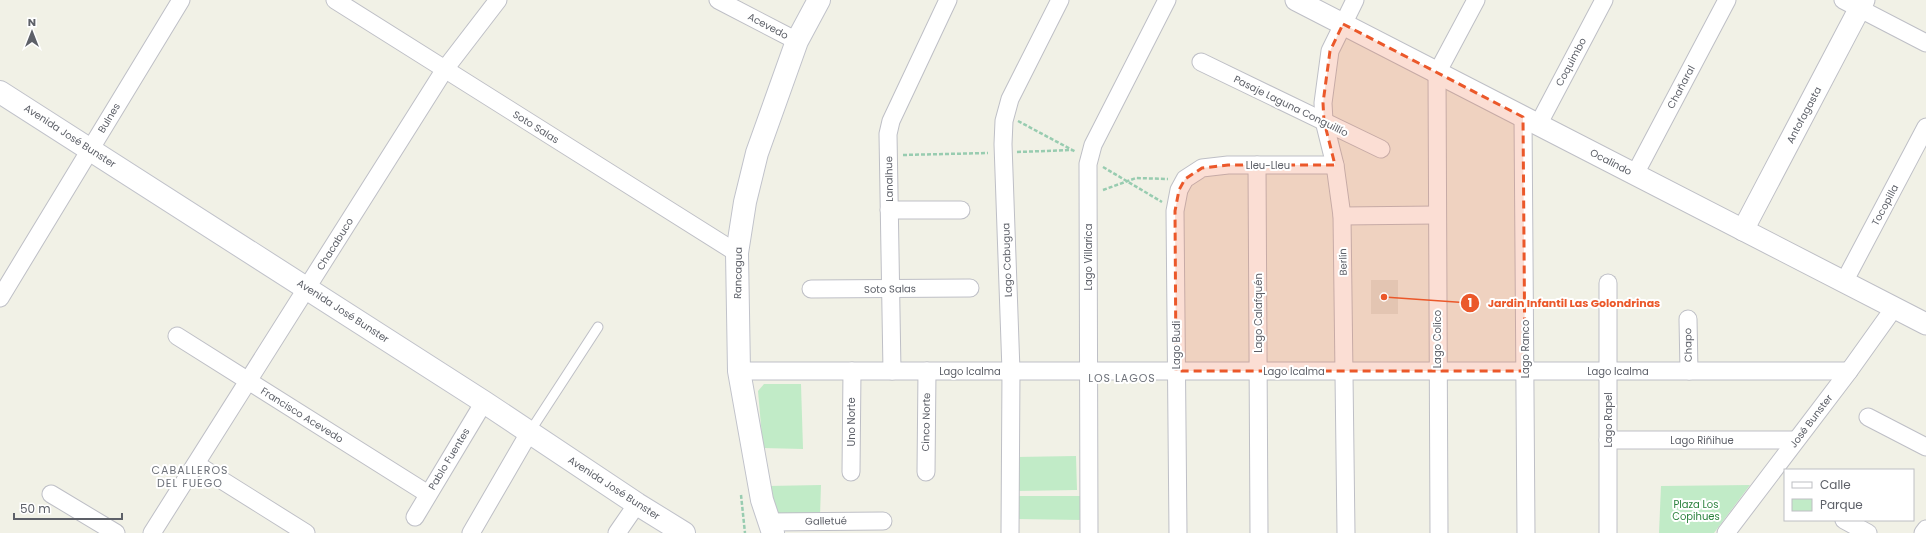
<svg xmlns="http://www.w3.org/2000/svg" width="1926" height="533" font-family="Poppins,sans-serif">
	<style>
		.education { fill: #e1e0d5 }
		.green { fill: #c1ebc7 }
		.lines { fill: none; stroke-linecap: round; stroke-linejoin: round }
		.service-casing { stroke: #bebfc6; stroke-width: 11 }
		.minor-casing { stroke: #bebfc6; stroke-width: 19 }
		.tertiary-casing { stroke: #bebfc6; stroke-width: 23 }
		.secondary-casing { stroke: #c0c2ca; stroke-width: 24 }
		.path { stroke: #98ccb0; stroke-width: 2.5; stroke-dasharray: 4 2; stroke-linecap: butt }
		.service { stroke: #fff; stroke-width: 9 }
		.minor { stroke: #fff; stroke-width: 17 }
		.tertiary { stroke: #fff; stroke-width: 21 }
		.secondary { stroke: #fff; stroke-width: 22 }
		.marked { fill: #eb582a; fill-opacity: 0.2; stroke: #eb582a; stroke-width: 3; stroke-dasharray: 8 5; stroke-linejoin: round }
		.labels { text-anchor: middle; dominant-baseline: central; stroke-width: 4; stroke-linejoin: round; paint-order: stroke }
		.street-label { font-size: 10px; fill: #5d6068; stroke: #fff }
		.park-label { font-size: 10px; fill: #2b813d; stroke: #fff }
		.neighbourhood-label { font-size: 11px; letter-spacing: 1px; fill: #6e727a; stroke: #fff }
		.leader { fill: none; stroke: #eb582a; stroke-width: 1.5 }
		.callout-dot { fill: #eb582a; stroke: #fff; stroke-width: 1.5 }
		.mark-label { font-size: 12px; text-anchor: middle; font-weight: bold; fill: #fff }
		.callout-label { font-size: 11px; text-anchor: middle; font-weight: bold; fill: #eb582a; stroke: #fff; stroke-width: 4; stroke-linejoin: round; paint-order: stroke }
	</style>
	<rect width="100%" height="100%" fill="#f1f1e6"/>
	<rect class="education" x="1371" y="280" width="27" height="34"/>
	<g class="green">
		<path d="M764,384H801L803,449L763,448L758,391Z"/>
		<path d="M1076,456L1077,490L1015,491V457Z"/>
		<path d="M821,485L820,516H777L768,486Z"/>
		<path d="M1750,485L1714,533H1659L1661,486Z"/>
		<path d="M1017,496H1083V520L1017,519Z"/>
	</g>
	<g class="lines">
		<defs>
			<path id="service" d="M529,433L598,327"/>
			<g id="minor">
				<path d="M335,0L737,253"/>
				<path d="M718,0L797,41"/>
				<path d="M1843,0L1926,43"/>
				<path d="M1201,62L1381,149"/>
				<path d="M1523,117L1526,533"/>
				<path d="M1538,125L1604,0"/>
				<path d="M1257,165L1259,533"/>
				<path d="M1635,174L1727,0"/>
				<path d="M889,210H961"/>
				<path d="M1342,216L1437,215"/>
				<path d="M1844,282L1926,127"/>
				<path d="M1608,283V533"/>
				<path d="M811,289L970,288"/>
				<path d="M0,298L181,0"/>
				<path d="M1688,319L1689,371"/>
				<path d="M177,336L428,494"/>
				<path d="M739,371H1849"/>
				<path d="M892,371L888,134L891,121L948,0"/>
				<path d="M1868,417L1926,447"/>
				<path d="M1608,440H1796"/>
				<path d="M196,464L306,533"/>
				<path d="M851,472L852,371"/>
				<path d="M926,472L927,371"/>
				<path d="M51,494L116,533"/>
				<path d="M415,517L484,402"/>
				<path d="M1844,520L1868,533"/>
				<path d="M768,522L883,521"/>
				<path d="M152,533L445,69L498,0"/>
				<path d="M471,533L529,433"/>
				<path d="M617,533L637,504"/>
				<path d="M1010,533L1011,371L1003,144L1004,121L1010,99L1060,0"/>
				<path d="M1089,533L1088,164L1093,145L1167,0"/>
				<path d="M1178,533L1175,211L1179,190L1185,179L1202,168L1228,165H1335"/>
				<path d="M1346,533L1342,216L1335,165L1324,121L1323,103L1330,51L1355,0"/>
				<path d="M1439,533L1437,73L1476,0"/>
				<path d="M1726,533L1849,371L1894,308"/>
				<path d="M1923,533L1926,529"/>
			</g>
			<g id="tertiary">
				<path d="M1296,0L1926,324"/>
				<path d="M1743,230L1864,0"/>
			</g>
			<g id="secondary">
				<path d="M0,92L484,402L637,504L684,533"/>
				<path d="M773,533L762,500L739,371L737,253L745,202L757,153L797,41L819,0"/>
			</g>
		</defs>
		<use href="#service" class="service-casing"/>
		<use href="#minor" class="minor-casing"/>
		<use href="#tertiary" class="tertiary-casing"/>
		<use href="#secondary" class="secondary-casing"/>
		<g class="path">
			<path d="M1018,121L1076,152"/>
			<path d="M1017,152L1072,150"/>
			<path d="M903,155L988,153"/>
			<path d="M1103,167L1162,202"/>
			<path d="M1103,190L1136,178L1168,179"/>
			<path d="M741,495L745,533"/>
		</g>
		<use href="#service" class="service"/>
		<use href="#minor" class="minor"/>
		<use href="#tertiary" class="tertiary"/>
		<use href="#secondary" class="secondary"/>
	</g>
	<path class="marked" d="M1343,24L1523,117L1525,371H1176L1175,211L1179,190L1185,179L1202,168L1228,165H1335L1324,121L1323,103L1330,51Z"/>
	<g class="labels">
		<g class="street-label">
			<text transform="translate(768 26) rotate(28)">Acevedo</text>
			<text transform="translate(1571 62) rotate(-62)">Coquimbo</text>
			<text transform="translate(1681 87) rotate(-62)">Chañaral</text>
			<text transform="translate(1291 106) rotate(26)">Pasaje Laguna Conguillío</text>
			<text transform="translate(1804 115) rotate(-62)">Antofagasta</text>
			<text transform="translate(109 118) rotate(-59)">Bulnes</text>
			<text transform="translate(536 127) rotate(32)">Soto Salas</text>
			<text transform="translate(70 136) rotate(33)">Avenida José Bunster</text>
			<text transform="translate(1611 162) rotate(27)">Ocalindo</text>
			<text x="1268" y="165">Lleu-Lleu</text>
			<text transform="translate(889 179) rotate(-91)">Lanalhue</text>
			<text transform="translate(1885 205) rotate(-62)">Tocopilla</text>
			<text transform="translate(335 244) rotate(-58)">Chacabuco</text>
			<text transform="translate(1088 257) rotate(-90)">Lago Villarica</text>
			<text transform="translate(1007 260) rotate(-92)">Lago Cabugua</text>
			<text transform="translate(1343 262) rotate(-91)">Berlín</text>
			<text transform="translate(738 273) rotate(-89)">Rancagua</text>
			<text transform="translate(890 289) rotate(-1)">Soto Salas</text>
			<text transform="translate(343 311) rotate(33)">Avenida José Bunster</text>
			<text transform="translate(1258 313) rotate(-90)">Lago Calafquén</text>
			<text transform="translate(1437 339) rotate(-90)">Lago Colico</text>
			<text transform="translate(1176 345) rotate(-90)">Lago Budi</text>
			<text transform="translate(1688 345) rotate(-91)">Chapo</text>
			<text transform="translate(1525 349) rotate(-90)">Lago Ranco</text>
			<text x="970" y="371">Lago Icalma</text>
			<text x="1294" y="371">Lago Icalma</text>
			<text x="1618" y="371">Lago Icalma</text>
			<text transform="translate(302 415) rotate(32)">Francisco Acevedo</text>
			<text transform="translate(1608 420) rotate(-90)">Lago Rapel</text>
			<text transform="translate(1811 421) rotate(-53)">José Bunster</text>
			<text transform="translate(851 422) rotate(-90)">Uno Norte</text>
			<text transform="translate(926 422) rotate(-89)">Cinco Norte</text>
			<text x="1702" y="440">Lago Riñihue</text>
			<text transform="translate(449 459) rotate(-59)">Pablo Fuentes</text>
			<text transform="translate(614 488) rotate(33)">Avenida José Bunster</text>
			<text transform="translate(826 521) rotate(-1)">Galletué</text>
		</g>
		<g class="park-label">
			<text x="1696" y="504">Plaza Los<tspan x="1696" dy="12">Copihues</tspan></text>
		</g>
		<g class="neighbourhood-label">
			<text x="1122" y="378">LOS LAGOS</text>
			<text x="190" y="470">CABALLEROS<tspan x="190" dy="13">DEL FUEGO</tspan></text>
		</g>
	</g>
	<path class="leader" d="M1384 297L1470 303"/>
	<g class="callout-dot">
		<circle cx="1384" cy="297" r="4"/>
		<circle cx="1470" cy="303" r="10"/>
	</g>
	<g class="mark-label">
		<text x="1470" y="307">1</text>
	</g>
	<g class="callout-label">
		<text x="1574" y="307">Jardin Infantil Las Golondrinas</text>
	</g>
	<rect x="1784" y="469" width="130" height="52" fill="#ffffff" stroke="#bebfc3"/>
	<rect x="1792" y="482" width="20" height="6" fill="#ffffff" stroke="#bebfc3"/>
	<text x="1820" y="489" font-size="12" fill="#5d6068">Calle</text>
	<rect x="1792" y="499" width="20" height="12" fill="#c1ebc7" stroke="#bebfc3"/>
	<text x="1820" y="509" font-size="12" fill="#5d6068">Parque</text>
	<g transform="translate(32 32)" stroke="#ffffff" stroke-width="3" paint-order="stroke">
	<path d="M0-3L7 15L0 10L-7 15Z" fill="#5d6068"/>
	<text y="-6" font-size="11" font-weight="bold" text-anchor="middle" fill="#5d6068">N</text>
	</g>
	<path d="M14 513v6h108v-6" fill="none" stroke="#5d6068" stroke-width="2"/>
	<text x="20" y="513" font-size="12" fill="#5d6068" stroke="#ffffff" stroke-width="3" paint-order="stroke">50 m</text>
</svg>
